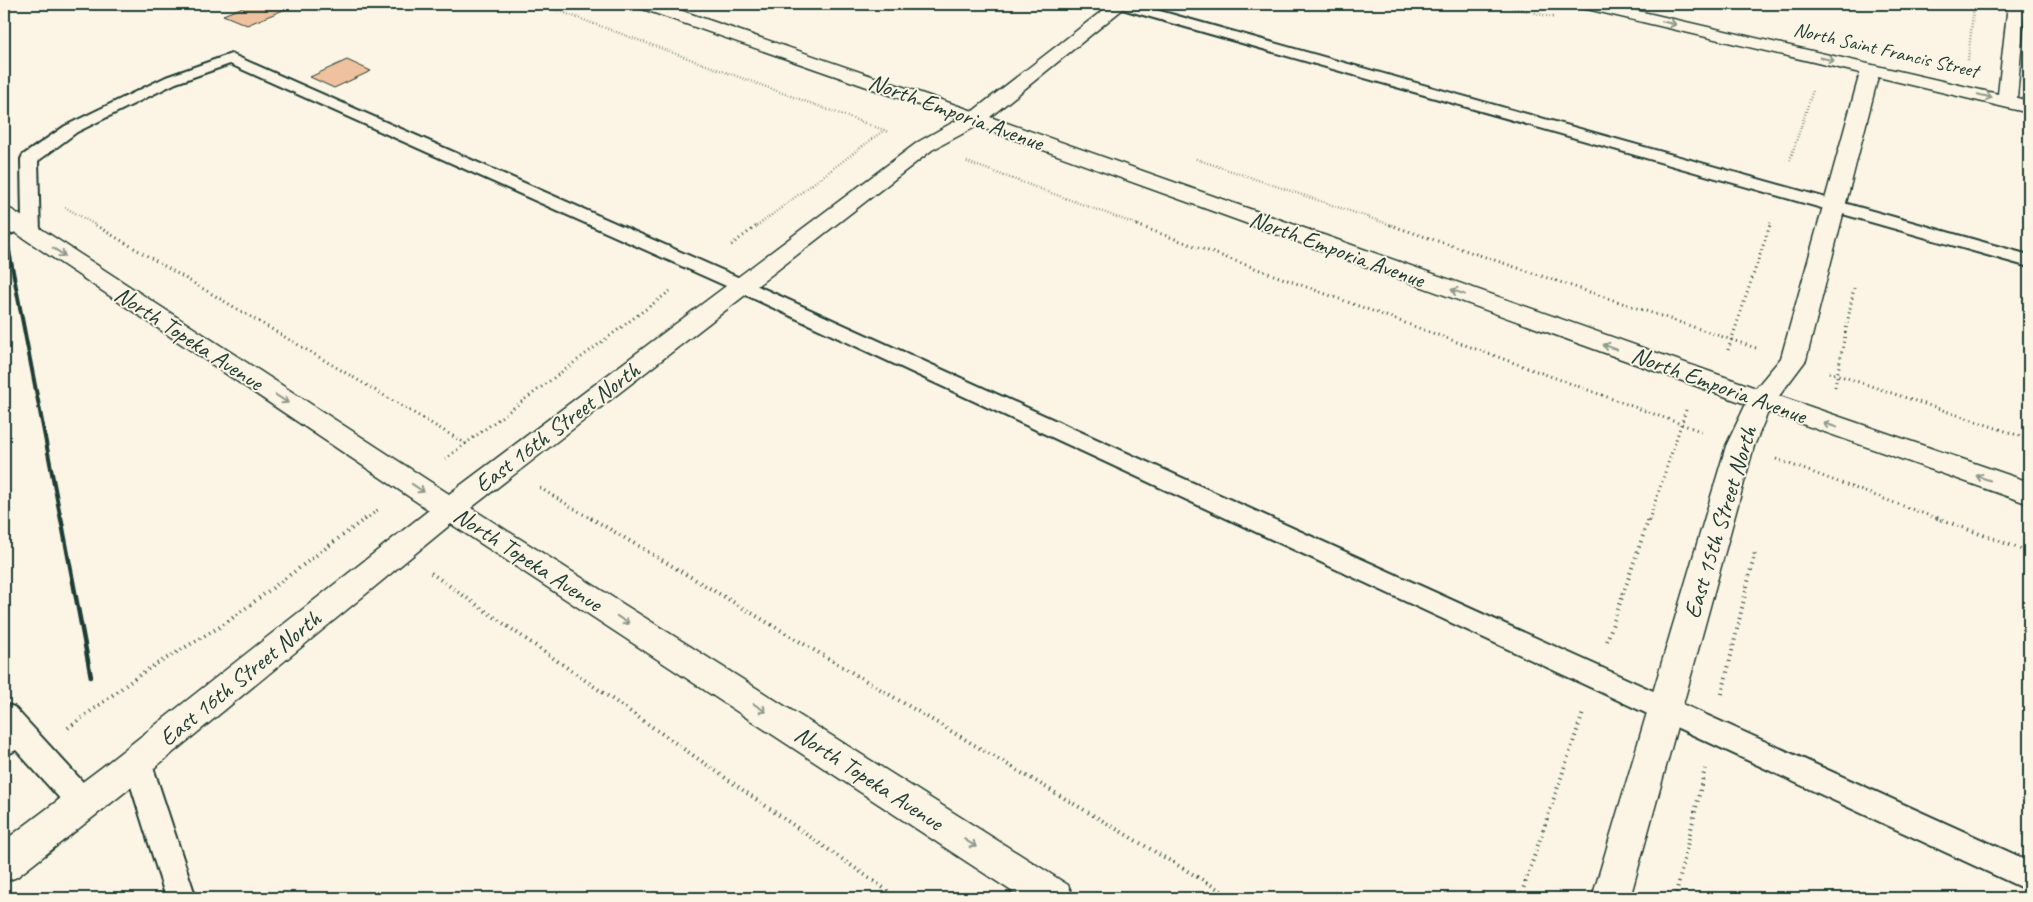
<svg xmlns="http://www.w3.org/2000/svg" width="2033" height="902" font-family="Caveat,sans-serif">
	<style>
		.building { fill: #efc19e; stroke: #1f3d34 }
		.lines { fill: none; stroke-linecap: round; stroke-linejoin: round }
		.service-casing { stroke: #1f3d34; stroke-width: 4 }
		.minor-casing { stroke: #1f3d34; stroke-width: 3 }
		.path-far2 { stroke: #1f3d34; stroke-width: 2.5; stroke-dasharray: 0.5 2.5; stroke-linecap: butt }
		.path-far1 { stroke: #1f3d34; stroke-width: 3; stroke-dasharray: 1 4; stroke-linecap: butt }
		.path { stroke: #1f3d34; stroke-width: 4; stroke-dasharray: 1 4.5; stroke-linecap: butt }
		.service { fill: #fcf5e5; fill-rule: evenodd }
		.minor { fill: #fcf5e5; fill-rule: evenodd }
		.rail-far2 { stroke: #1f3d34; stroke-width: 2.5 }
		.rail-far1 { stroke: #1f3d34; stroke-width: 4 }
		.rail { stroke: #1f3d34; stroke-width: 4.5 }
		.oneway { stroke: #8e998c }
		.labels { text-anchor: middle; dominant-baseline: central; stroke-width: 4; stroke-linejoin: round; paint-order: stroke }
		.far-street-label { font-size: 20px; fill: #1f3d34; stroke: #fcf5e5 }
		.street-label { font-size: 24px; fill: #1f3d34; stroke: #fcf5e5 }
	</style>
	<rect width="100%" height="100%" fill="#fcf5e5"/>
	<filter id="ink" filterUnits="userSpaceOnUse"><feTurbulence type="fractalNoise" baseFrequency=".02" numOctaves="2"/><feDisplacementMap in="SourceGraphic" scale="10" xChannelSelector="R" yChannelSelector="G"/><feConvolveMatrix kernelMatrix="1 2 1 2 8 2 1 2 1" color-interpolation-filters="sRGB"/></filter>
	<g filter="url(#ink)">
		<g class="building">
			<path d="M251,4H298L247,25L223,15Z"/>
			<path d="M347,60L371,71L334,88L310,77Z"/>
		</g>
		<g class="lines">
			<defs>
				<g id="service">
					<path d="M1113,4H1135L2029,255V267L1115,7Z"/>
					<path d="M231,54L749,282L2029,861V891L735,290L230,64L176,83L77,132L38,161L40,234L38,238H24L22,230L4,236V224L22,220L21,159L23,155L65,126L166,77Z"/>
					<path d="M4,704L14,707L93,793L98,803L93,813L83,817L73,813L16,750L4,756Z"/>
					<path d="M137,748L147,752L151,761L196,898H166L123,761L127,752Z"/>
				</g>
				<path id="minor" d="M638,4H662L973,111L1111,4H1129L990,117L1756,388L1781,358L1860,73L1587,9L1581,8L1579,4H1608L1998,94L2008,4H2025L2017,98L2029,101V113L1878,77L1806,360L1779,396L2029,482V504L1768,412L1754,446L1630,898H1592L1726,446L1746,404L977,126L932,150L471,508L1068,885L1074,898H1022L451,524L125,792L17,877L4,882V841L101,768L429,510L4,225V208L12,210L449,494L918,142L959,119L640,8Z"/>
			</defs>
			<use href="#service" class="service-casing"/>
			<use href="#minor" class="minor-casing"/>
			<g class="path-far2">
				<path d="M540,4L889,132"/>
				<path d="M1500,4L1555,18"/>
				<path d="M1968,60L1974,4"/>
				<path d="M1196,159L1394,226"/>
				<path d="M1790,160L1813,90"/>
				<path d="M967,162L1141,226"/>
				<path d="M65,207L97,226"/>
				<path d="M757,226L884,130"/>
				<path d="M1769,226L1771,221"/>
			</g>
			<g class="path-far1">
				<path d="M95,225L468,445"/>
				<path d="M1137,225L1703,432"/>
				<path d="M1390,225L1756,348"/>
				<path d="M731,245L758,225"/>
				<path d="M1728,350L1770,225"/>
				<path d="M1829,372L2029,439"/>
				<path d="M1835,387L1854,288"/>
				<path d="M445,459L670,291"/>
				<path d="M1776,459L1941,520"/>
				<path d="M540,488L593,520"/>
				<path d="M365,520L380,508"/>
				<path d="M1649,520L1686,410"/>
			</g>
			<g class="path">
				<path d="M591,518L1233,898"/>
				<path d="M1937,518L2029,552"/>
				<path d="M431,573L898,898"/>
				<path d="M1607,641L1649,518"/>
				<path d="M1722,694L1755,552"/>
				<path d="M68,728L145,671L223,625L366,518"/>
				<path d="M1520,898L1583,713"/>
				<path d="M1675,898L1705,769"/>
			</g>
			<use href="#service" class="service"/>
			<use href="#minor" class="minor"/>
			<path class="rail-far2" d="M4,222L5,226"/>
			<path class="rail-far1" d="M4,225L61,520"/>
			<path class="rail" d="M61,518L91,677"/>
		</g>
		<defs><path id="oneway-shaft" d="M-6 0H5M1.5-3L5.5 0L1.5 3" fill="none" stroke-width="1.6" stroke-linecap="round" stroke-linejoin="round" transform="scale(1.25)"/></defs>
		<g class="oneway">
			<use href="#oneway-shaft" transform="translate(1669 23) rotate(13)"/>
			<use href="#oneway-shaft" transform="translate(1827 59) rotate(13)"/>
			<use href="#oneway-shaft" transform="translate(1985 96) rotate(13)"/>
			<use href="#oneway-shaft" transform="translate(59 252) rotate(33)"/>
			<use href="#oneway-shaft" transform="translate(1458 292) rotate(-160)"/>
			<use href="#oneway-shaft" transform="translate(1610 347) rotate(-160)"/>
			<use href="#oneway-shaft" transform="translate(282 399) rotate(33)"/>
			<use href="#oneway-shaft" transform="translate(1830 425) rotate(-161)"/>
			<use href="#oneway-shaft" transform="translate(1983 478) rotate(-161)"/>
			<use href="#oneway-shaft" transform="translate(418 488) rotate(34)"/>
			<use href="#oneway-shaft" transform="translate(623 620) rotate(33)"/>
			<use href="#oneway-shaft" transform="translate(760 708) rotate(33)"/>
			<use href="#oneway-shaft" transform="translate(970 843) rotate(33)"/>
		</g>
	</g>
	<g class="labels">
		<g class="far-street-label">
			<text transform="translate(1886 50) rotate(13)">North Saint Francis Street</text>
		</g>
		<g class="street-label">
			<text transform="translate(956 112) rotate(20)">North Emporia Avenue</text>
			<text transform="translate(1337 249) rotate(20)">North Emporia Avenue</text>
			<text transform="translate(189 338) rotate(33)">North Topeka Avenue</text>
			<text transform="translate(1719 385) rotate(20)">North Emporia Avenue</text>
			<text transform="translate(557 427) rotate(-37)">East 16th Street North</text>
			<text transform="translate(1720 522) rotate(-73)">East 15th Street North</text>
			<text transform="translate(528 559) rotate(33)">North Topeka Avenue</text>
			<text transform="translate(240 678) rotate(-39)">East 16th Street North</text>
			<text transform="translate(869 778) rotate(33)">North Topeka Avenue</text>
		</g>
	</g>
	<rect width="2033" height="902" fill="none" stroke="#fcf5e5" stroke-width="20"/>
	<rect x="10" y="10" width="2013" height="882" fill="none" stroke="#1f3d34" stroke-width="2" filter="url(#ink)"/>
</svg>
